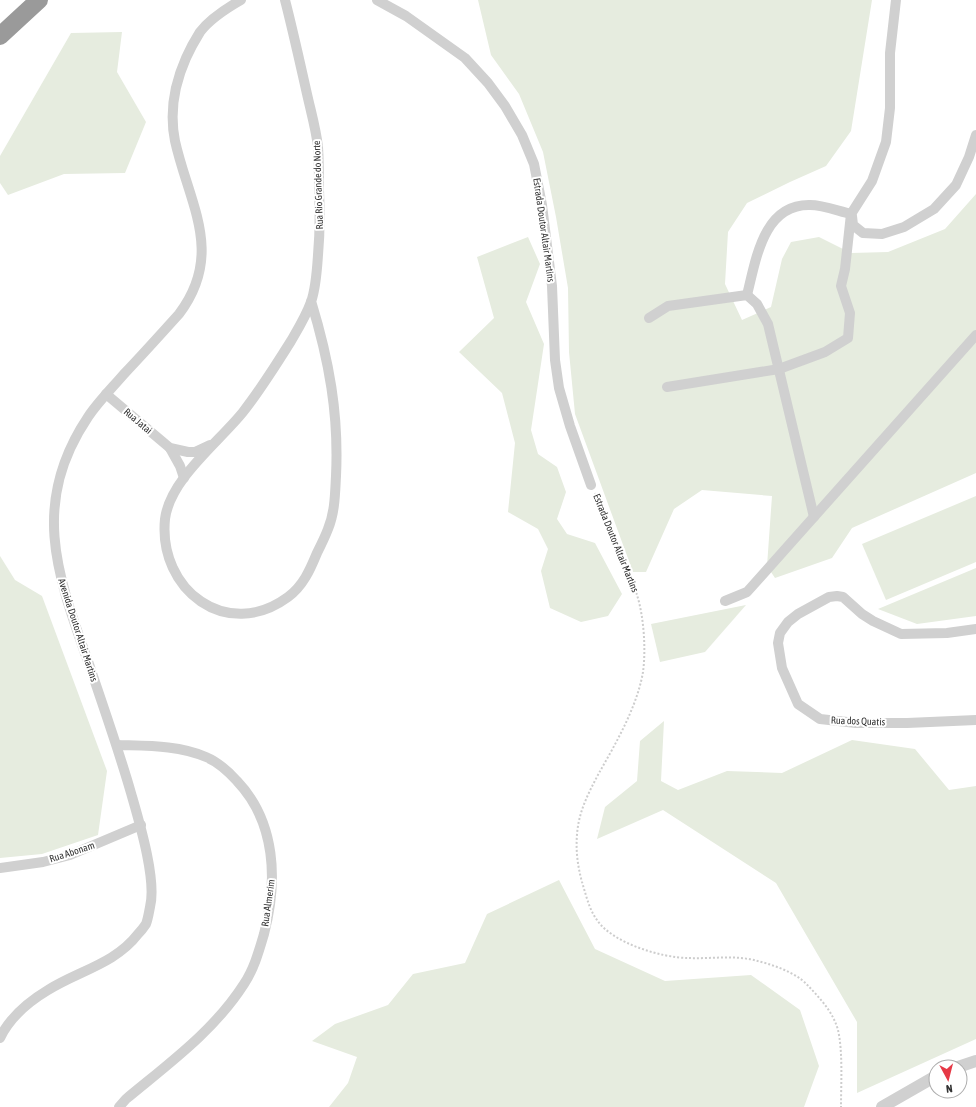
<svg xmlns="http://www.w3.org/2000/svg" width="976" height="1107" font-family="'Asap Condensed',sans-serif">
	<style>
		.green { fill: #e6ecdf }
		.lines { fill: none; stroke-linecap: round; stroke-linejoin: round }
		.path { stroke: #cdcdcd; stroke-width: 2; stroke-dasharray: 2 2; stroke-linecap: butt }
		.minor { stroke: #d0d0d0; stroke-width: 10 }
		.tertiary { stroke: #d0d0d0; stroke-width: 12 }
		.motorway { stroke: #9a9a9a; stroke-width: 18 }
		.labels { text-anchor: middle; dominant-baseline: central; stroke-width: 4; stroke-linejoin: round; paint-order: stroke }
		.street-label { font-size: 10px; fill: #333; stroke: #fff }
	</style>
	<rect width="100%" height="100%" fill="#fff"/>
	<g class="green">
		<path d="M478,0H872L851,131L826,166L790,182L747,203L728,232L725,284L742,320L771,307L782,259L791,242L819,237L851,253L888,252L945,229L976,194V473L852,528L832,558L775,578L767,566L772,496L702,490L674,509L646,572H633L575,414L569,352L568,288L556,217L543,152L519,94L491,55Z"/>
		<path d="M122,32L117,72L146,122L125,173L64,174L8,195L0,183V156L71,33Z"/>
		<path d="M528,237L540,264L526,302L544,344L531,430L538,454L557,467L566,492L557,519L567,534L595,543L622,594L608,616L581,622L550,608L541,571L548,549L538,529L508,512L515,443L502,393L459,352L494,318L477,257Z"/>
		<path d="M976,496V562L886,600L862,544Z"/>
		<path d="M0,556L15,580L42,596L107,771L98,835L42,854L0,858Z"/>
		<path d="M976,568V616L917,624L878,609Z"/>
		<path d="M746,605L705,652L660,662L651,624Z"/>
		<path d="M664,721L661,781L678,790L727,771L782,773L852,740L915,749L949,790L976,786V1039L857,1093V1022L776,883L663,810L597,839L605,807L637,781L640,741Z"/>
		<path d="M559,880L595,949L665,981L751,975L800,1010L819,1066L804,1107H329L348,1083L357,1057L312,1041L335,1024L388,1005L413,974L465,963L487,914Z"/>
	</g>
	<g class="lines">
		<path class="path" d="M595,493C602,513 610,531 618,550C625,565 633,580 637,595C644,617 646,650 643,672C637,707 616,743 599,773C590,790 581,807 578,826C575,845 577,864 582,882C586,895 589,909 597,920C612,943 662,958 689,958C710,959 733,955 754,960C770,964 789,970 802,980C807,984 810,988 814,992C824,1003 834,1015 838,1030C843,1052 841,1084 841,1107"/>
		<g class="minor">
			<path d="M285,0C293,31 300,63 307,94C311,112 316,129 318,147C319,161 319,176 319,190C320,212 320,233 318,255C317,270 316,288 311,302C306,316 298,329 291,341C276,365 261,389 243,412C219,442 170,479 165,519C158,590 227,642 288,597C303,586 310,570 317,553C321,545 325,537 328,529C335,512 335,494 336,476C339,414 329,360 311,301"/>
			<path d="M377,0L406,16L465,58L488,83L505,106L522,135L534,164L542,205L552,286L555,360L559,388L570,426L591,485"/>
			<path d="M852,216L853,225L863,233L882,234L904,227L934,209L956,185L969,157L976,135"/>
			<path d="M747,295C756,260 763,204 810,205C823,205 838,211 851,214"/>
			<path d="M649,318L668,306L747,295L757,304L768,324L814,517"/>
			<path d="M667,387L779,369L825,352L848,338L850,313L841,286L845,269L851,214L872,181L886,142L890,108V53L896,0"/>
			<path d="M106,394L170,448L188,452H195L210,445"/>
			<path d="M170,448L180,466L184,478"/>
			<path d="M725,601L747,592L976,335"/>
			<path d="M976,629L947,633L901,634L873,621L862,614L843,597L837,596L829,597L798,614L788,622L780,633L778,643L782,668L798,704L820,719L856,723H907L976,720"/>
			<path d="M117,745C147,746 178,745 206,757C218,762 228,771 237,781C276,822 278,881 264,934C259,951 254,969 244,984C214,1031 168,1064 126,1099L119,1107"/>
			<path d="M0,868L43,862L70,855L141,825"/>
			<path d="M0,1038C10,1017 28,1002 48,990C78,971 115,964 138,934C141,931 144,927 146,924C148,919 149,912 150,907C157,880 139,821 131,793C119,751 104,709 90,667C58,577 29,505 88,417C98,402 112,388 124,374C143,354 161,334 179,314C225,253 189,204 175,141C169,111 174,85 186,58C190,49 195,40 200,32C210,19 227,8 241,0"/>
		</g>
		<g class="tertiary">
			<path d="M958,1067L976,1061"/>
			<path d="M882,1107L936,1076"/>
		</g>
		<path class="motorway" d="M0,36L39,0"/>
	</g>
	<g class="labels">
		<g class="street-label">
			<text transform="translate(318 185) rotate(-92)">Rua Rio Grande do Norte</text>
			<text transform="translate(544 230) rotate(82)">Estrada Doutor Altair Martins</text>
			<text transform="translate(138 421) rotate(40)">Rua Jatai</text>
			<text transform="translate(616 543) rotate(68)">Estrada Doutor Altair Martins</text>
			<text transform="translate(78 630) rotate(72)">Avenida Doutor Altair Martins</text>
			<text transform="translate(858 721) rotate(2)">Rua dos Quatis</text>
			<text transform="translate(72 852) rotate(-18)">Rua Abonam</text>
			<text transform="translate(268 903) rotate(-82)">Rua Almerim</text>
		</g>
	</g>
	<g transform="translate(948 1079) rotate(173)"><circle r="19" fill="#ffffff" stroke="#adadad"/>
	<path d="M0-3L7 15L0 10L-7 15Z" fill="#e63946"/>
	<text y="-6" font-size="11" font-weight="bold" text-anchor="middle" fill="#333333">N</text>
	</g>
</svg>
